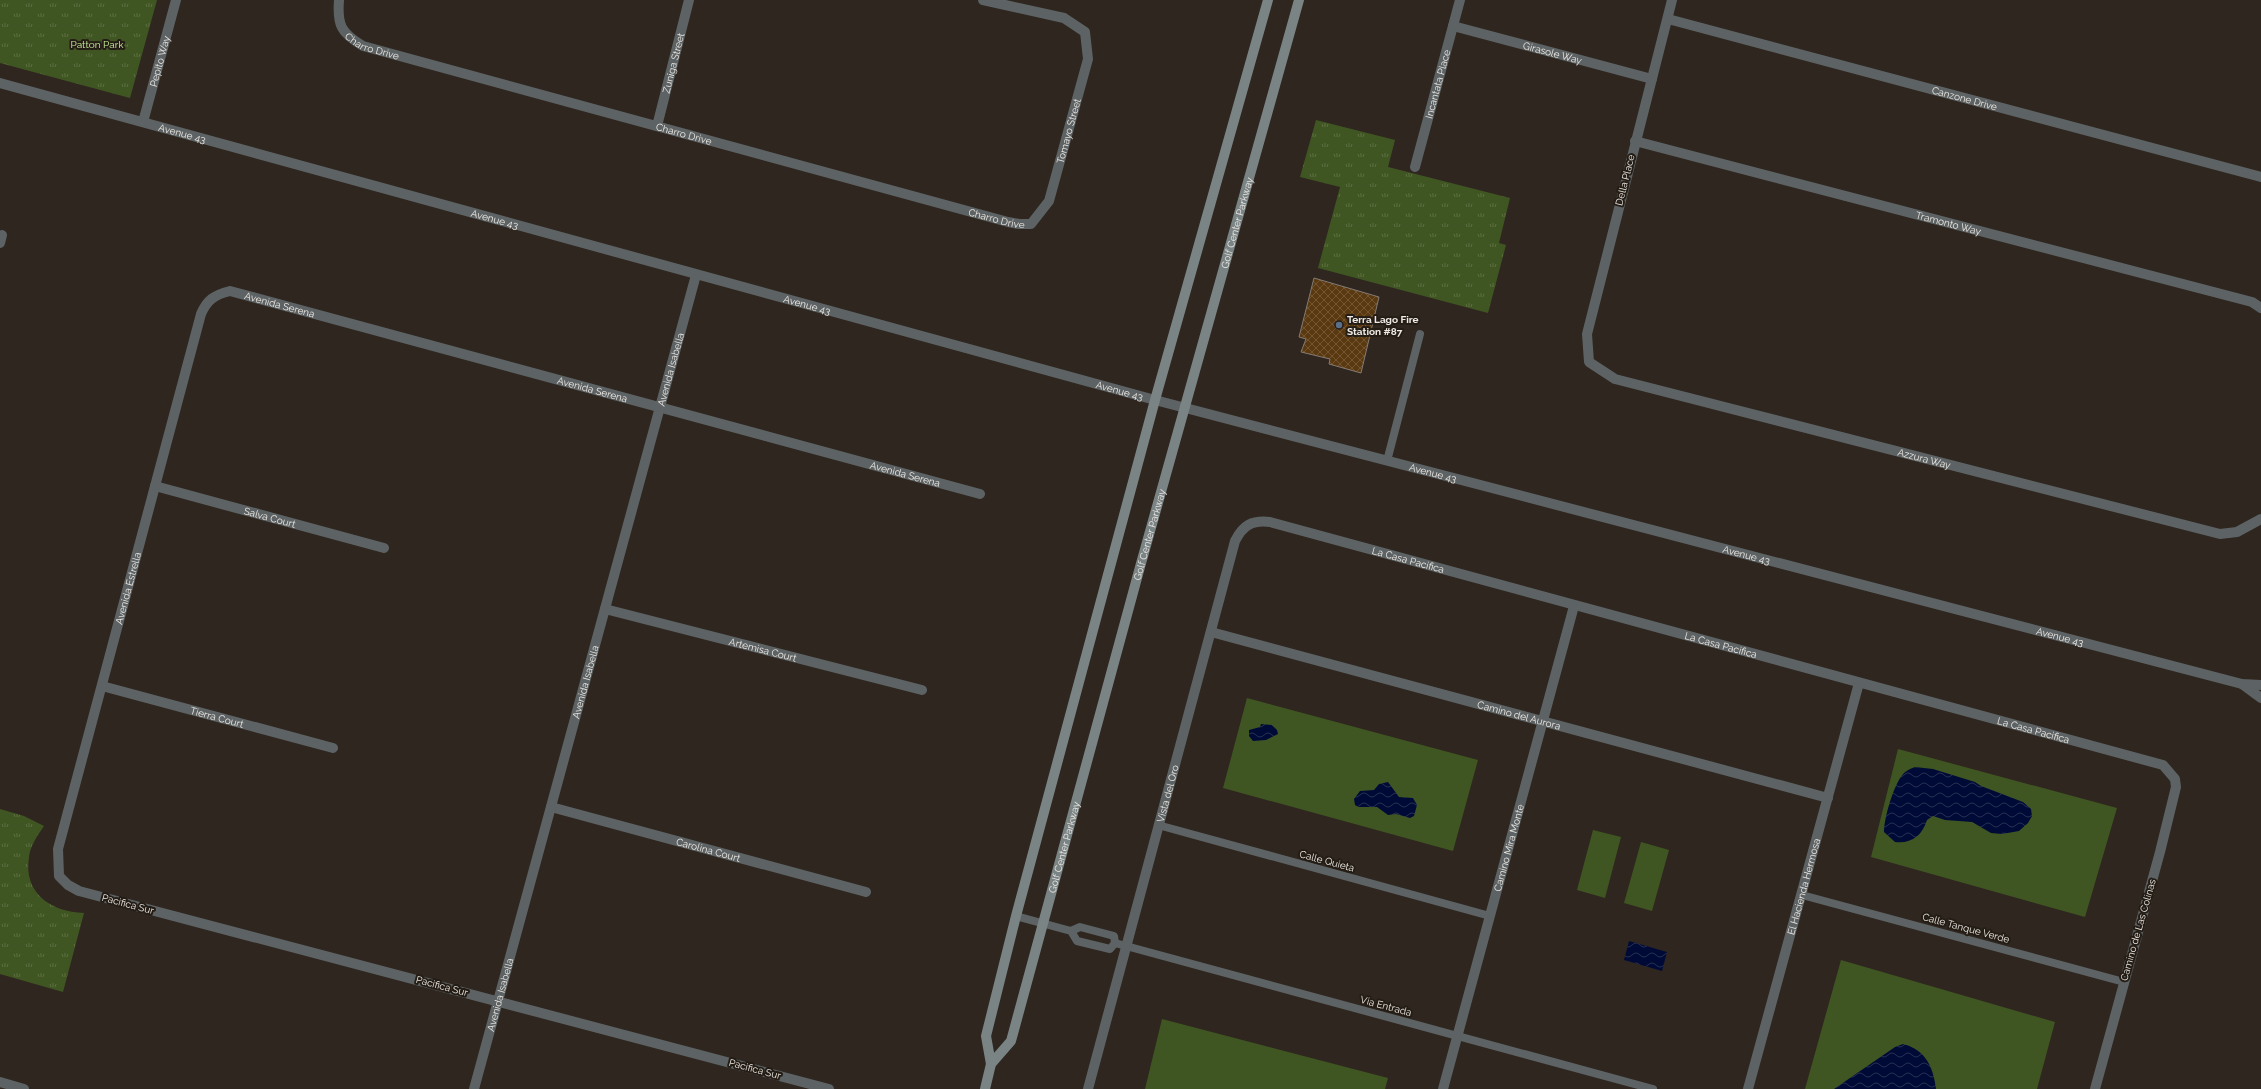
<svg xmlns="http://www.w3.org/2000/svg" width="2261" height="1089" font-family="Raleway,sans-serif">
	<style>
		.green { fill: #405622 }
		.park { fill: url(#park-tufts) }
		.water { fill: url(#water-waves) }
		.building { fill: url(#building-cross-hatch); stroke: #847b73 }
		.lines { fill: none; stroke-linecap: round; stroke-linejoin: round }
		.service { stroke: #5d6364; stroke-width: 8 }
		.minor { stroke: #5d6364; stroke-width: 10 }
		.tertiary { stroke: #5d6364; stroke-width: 10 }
		.secondary { stroke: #7a8485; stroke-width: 10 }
		.service-dot { fill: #5c6f8a; stroke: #241d16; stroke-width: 1.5 }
		.labels { text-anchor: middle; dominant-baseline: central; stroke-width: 4; stroke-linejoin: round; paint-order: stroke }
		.park-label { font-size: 10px; fill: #ccf39c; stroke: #241d16 }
		.street-label { font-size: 10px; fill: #efeae5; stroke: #241d16 }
		.poi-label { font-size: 10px; font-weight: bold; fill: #efeae5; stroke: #241d16; text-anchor: start }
	</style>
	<defs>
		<pattern id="park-tufts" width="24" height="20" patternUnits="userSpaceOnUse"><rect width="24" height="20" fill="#405622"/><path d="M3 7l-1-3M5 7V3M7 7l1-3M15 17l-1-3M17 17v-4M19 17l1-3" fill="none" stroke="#5c6e42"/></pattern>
		<pattern id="water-waves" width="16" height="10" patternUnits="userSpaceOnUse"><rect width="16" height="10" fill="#000a36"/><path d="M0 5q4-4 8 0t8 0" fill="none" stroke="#262e53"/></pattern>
		<pattern id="building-cross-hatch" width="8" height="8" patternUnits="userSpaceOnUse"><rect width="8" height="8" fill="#5a3810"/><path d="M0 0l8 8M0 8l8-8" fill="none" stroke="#725533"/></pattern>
	</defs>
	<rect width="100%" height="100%" fill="#2e261f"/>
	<g class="green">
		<path d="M1247,698L1478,760L1453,851L1223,788Z"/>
		<path d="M1898,749L2117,808L2085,917L1871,857Z"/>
		<path d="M1593,830L1621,837L1605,898L1577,890Z"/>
		<path d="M1641,842L1669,850L1652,911L1624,903Z"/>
		<path d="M1841,960L2055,1022L2037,1089H1805Z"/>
		<path d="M1162,1019L1388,1078L1385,1089H1145Z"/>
	</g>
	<g class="park">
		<path d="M0,0H157L130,98L0,63Z"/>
		<path d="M1316,120L1395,140L1388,167L1510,198L1499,243L1506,245L1488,313L1318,268L1340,187L1300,177Z"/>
		<path d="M0,809L24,816L44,826C38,835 30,846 29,857C23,893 51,912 84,913L63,992L0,974Z"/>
	</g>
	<g class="water">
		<path d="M1261,724L1272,725L1277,730L1278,734L1266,740L1253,741L1249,736V730L1260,727Z"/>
		<path d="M1915,767L1933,769L1975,782L1981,786L2023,802L2031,809L2032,816L2028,823L2019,831L2002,834L1991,833L1972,822L1945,820L1933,816L1927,820C1922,836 1911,844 1895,842L1884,832C1884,818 1894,783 1904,773C1907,770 1912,768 1915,767Z"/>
		<path d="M1388,782L1399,797L1413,798L1417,805L1414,816L1410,818L1396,814L1388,815L1377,807H1358L1355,805L1354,799L1360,791L1374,790L1379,784Z"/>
		<path d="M1629,941L1667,952L1662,971L1624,960Z"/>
		<path d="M1903,1044C1926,1050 1933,1067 1936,1089H1834L1895,1047Z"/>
	</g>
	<path class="building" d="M1314,278L1379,297L1361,373L1329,364L1330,359L1301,352L1306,339L1299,337Z"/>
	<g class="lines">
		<g class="service">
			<path d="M1387,461L1420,334"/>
			<path d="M1158,825L1490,916"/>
			<path d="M1802,895L2124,982"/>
			<path d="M1016,916L1071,931L1080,927L1114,936L1115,943L1110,949L1077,941L1071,931"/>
			<path d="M1115,943L1653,1089"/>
		</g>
		<g class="minor">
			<path id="s1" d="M339,0C337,25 341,33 363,46L1008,222L1019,224H1031L1049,201L1088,59L1085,32L1064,18L983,0"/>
			<path id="s2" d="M1672,0L1587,334L1589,362L1615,379L2220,534L2237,532L2261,519"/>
			<path id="s3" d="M1668,19L2261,177"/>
			<path id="s4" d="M1453,26L1652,79"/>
			<path id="s5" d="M143,122L176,0"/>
			<path id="s6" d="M657,126L689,0"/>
			<path id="s7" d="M1635,141L2252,302L2261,308"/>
			<path id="s8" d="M1415,167L1460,0"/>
			<path d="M0,243L2,235"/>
			<path id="s9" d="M155,486L384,548"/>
			<path id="s10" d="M605,609L922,690"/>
			<path id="s11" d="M1211,632L1828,798"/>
			<path id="s12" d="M102,686L333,748"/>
			<path id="s13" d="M551,807L866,892"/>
			<path d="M0,1082L24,1089"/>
			<path id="s14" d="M474,1089L696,275"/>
			<path id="s15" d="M829,1089L79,891L68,885L59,876L58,849L201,314C207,300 214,295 230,291L980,494"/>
			<path id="s16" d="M1088,1089L1235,541C1243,525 1252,520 1270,522L2163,765L2175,779L2176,787L2160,852L2095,1089"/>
			<path id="s17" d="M1443,1089L1574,606"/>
			<path id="s18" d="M1748,1089L1859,683"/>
		</g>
		<g class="tertiary">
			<path id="s19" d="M0,83L1155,400L2242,684L2261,685"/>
			<path d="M2242,684L2261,698"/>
		</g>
		<g class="secondary">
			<path d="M991,1064L986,1036L1016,916L1155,400L1268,0"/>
			<path id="s20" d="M985,1089L991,1064L1011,1041L1140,567L1299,0"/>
		</g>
	</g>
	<circle class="service-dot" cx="1339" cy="325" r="4"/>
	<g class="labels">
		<g class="park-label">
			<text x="97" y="44">Patton Park</text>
		</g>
		<g class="street-label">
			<text stroke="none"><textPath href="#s1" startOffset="65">Charro Drive</textPath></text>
			<text stroke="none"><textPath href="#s4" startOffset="103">Girasole Way</textPath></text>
			<text stroke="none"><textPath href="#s5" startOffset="63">Pepito Way</textPath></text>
			<text stroke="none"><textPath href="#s6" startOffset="65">Zuniga Street</textPath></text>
			<text stroke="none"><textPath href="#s8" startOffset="86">Incantata Place</textPath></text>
			<text stroke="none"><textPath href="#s3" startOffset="307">Canzone Drive</textPath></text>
			<text stroke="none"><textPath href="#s1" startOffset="850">Tomayo Street</textPath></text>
			<text stroke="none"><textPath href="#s19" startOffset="189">Avenue 43</textPath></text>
			<text stroke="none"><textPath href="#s1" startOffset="389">Charro Drive</textPath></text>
			<text transform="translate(1625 180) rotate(-76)">Della Place</text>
			<text stroke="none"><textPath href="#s1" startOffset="713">Charro Drive</textPath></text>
			<text stroke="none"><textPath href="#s19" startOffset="513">Avenue 43</textPath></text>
			<text stroke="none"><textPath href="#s20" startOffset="905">Golf Center Parkway</textPath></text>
			<text stroke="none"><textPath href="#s7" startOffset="324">Tramonto Way</textPath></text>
			<text stroke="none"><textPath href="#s15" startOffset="1472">Avenida Serena</textPath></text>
			<text stroke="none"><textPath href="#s19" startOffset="837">Avenue 43</textPath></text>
			<text stroke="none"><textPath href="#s14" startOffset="746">Avenida Isabella</textPath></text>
			<text stroke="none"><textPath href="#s15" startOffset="1796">Avenida Serena</textPath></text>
			<text stroke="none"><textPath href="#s19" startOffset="1161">Avenue 43</textPath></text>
			<text stroke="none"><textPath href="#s2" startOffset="723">Azzura Way</textPath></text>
			<text stroke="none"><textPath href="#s19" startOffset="1485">Avenue 43</textPath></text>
			<text stroke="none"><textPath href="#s15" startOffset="2120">Avenida Serena</textPath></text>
			<text stroke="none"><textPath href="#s9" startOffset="119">Salva Court</textPath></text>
			<text stroke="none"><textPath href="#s20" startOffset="581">Golf Center Parkway</textPath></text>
			<text stroke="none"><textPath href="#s19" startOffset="1809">Avenue 43</textPath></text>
			<text stroke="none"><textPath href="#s16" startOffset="754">La Casa Pacifica</textPath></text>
			<text stroke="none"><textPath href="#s15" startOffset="1098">Avenida Estrella</textPath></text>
			<text stroke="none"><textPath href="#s19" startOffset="2133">Avenue 43</textPath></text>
			<text stroke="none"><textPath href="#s16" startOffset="1078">La Casa Pacifica</textPath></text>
			<text stroke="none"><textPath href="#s10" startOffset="163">Artemisa Court</textPath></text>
			<text stroke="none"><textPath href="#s14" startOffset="422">Avenida Isabella</textPath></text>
			<text stroke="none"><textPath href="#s11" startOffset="319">Camino del Aurora</textPath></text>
			<text stroke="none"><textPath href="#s12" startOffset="119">Tierra Court</textPath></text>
			<text stroke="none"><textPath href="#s16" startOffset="1402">La Casa Pacifica</textPath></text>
			<text stroke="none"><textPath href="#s16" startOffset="306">Vista del Oro</textPath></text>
			<text stroke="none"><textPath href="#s20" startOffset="257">Golf Center Parkway</textPath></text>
			<text stroke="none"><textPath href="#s17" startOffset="250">Camino Mira Monte</textPath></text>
			<text stroke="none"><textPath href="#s13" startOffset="163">Carolina Court</textPath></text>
			<text transform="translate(1327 861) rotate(15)">Calle Quieta</text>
			<text stroke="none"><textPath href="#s18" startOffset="210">El Hacienda Hermosa</textPath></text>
			<text transform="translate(128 904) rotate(15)">Pacifica Sur</text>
			<text transform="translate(1966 928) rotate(15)">Calle Tanque Verde</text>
			<text transform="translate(2138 930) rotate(-74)">Camino de Las Colinas</text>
			<text transform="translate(442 986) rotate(15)">Pacifica Sur</text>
			<text stroke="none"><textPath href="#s14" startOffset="98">Avenida Isabella</textPath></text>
			<text transform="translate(1386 1006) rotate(15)">Via Entrada</text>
			<text transform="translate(755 1069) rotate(15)">Pacifica Sur</text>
		</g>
		<g class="poi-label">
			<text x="1347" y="319">Terra Lago Fire<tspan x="1347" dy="12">Station #87</tspan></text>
		</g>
	</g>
</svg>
